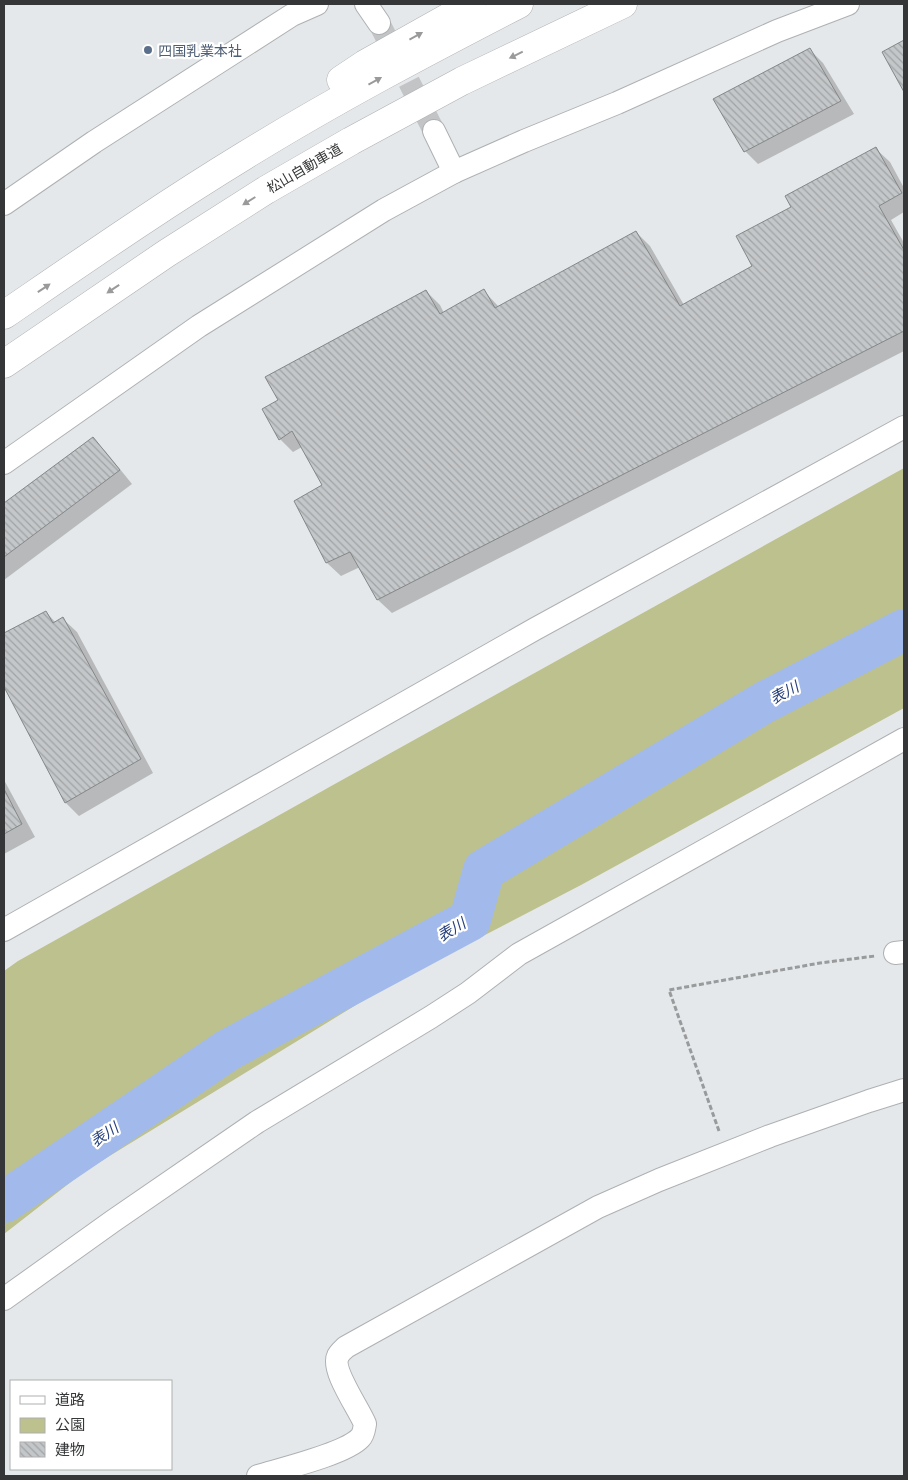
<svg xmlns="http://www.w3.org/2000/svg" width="908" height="1480" font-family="'Playfair Display','Noto Sans JP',serif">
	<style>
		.green { fill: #bdc18d }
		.shadow { fill: #0003 }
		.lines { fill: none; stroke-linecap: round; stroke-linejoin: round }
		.river { stroke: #a2baeb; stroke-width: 42 }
		.building { fill: url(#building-back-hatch); stroke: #848788 }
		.minor-tunnel { stroke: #c2c4c6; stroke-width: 22; stroke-dasharray: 22 11; stroke-linecap: butt }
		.minor-casing { stroke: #aeb1b3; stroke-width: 24 }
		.motorway-casing { stroke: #aeb1b3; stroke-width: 29 }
		.path { stroke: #989a9b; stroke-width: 3; stroke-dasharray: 5 2.5; stroke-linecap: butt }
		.minor { stroke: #fff; stroke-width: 22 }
		.motorway { stroke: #fff; stroke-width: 28 }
		.oneway { fill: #9a9a9b }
		.service-dot { fill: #5c6f8a; stroke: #fff; stroke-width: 2 }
		.labels { text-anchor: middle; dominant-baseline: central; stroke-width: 4.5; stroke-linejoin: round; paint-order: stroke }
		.service-label { font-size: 14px; fill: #4e5e75; stroke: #fff; text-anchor: start }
		.street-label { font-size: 14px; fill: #353637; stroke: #fff }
		.water-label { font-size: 15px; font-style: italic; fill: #27407b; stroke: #fff }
	</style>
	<defs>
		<pattern id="building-back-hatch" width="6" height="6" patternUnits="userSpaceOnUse" patternTransform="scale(1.25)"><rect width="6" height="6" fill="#c4c7c9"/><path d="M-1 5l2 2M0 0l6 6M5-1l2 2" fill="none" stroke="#a0a2a4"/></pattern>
	</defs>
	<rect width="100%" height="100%" fill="#e5e8ea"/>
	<path class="green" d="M904,468V708L581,885L387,986L85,1171L4,1234V971L18,961L333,785Z"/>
	<g class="shadow">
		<path d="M810,50L823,63L854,114L758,164L745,151Z"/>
		<path d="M876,149L890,162L904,188V212L891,220L904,243V351L392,613L378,600L360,567L341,576L327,563L296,501L323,485L302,447L293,452L280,439V401L426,291L440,305L444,313L484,291L499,307L636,232L650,246L684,305L754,267L792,208Z"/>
		<path d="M92,438L106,452L132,484L4,580V505Z"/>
		<path d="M46,612L56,623L63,619L77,632L153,773L79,816L66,803L4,684V635Z"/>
		<path d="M4,780L35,837L4,854Z"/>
	</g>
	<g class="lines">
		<path class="river" d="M4,1202L228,1050L470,920L484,870L765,702L904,630"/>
	</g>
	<g class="building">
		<path d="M904,40V92L882,52Z"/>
		<path d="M810,48L841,101L744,152L713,99Z"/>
		<path d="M876,147L902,193L879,206L904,250V331L377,600L350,552L326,563L294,501L322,485L292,431L279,440L262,409L278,400L265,377L426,290L440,314L484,289L495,308L636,231L680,306L752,266L736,236L791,207L785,196Z"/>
		<path d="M93,437L120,470L4,557V503Z"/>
		<path d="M46,611L53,623L63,617L141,759L65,803L4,687V633Z"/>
		<path d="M4,789L22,824L4,834Z"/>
	</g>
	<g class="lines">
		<path class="minor-tunnel" d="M379,23L434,131"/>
		<defs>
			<g id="minor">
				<path d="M366,4L379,23"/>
				<path d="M434,131L454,172"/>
				<path d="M4,204L94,142L292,15L317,4"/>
				<path d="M4,463L199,326L384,210L454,172L524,141L617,103L777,31L848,4"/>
				<path d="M4,930L535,629L904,427"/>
				<path d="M895,953L904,952"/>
				<path d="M4,1299L113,1221L257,1122L431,1017L468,993L519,954L904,739"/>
				<path d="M258,1476C281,1469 345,1454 360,1438C364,1434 364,1429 365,1424C359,1409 331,1370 338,1356C339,1353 343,1350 346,1347L598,1207L659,1180L770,1136L869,1101L904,1090"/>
			</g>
			<g id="motorway">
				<path d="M341,80L365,64L472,4"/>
				<path d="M4,315C83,261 162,206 244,156C333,101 426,52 519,4"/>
				<path d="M4,364L167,253L266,190L351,141L462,81L623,4"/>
			</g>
		</defs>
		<use href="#minor" class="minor-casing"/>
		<use href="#motorway" class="motorway-casing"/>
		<path class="path" d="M719,1131L669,990L820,963L875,956"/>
		<use href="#minor" class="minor"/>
		<use href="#motorway" class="motorway"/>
	</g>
	<defs><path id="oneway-solid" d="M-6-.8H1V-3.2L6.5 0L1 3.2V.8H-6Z" transform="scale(1.25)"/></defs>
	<g class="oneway">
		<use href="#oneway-solid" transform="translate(416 36) rotate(-29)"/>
		<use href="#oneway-solid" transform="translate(516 55) rotate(154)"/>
		<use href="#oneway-solid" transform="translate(375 81) rotate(-29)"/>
		<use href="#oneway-solid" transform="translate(249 201) rotate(148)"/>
		<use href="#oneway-solid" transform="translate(44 288) rotate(-34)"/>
		<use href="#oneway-solid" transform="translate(113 289) rotate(146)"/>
	</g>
	<circle class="service-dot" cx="148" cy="50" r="5"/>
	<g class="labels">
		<g class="service-label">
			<text x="158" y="50">四国乳業本社</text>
		</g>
		<g class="street-label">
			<text transform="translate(304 168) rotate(-30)">松山自動車道</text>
		</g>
		<g class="water-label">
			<text transform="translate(784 692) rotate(-28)">表川</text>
			<text transform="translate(451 929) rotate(-31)">表川</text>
			<text transform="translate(104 1134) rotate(-34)">表川</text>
		</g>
	</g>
	<rect width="908" height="1480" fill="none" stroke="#353637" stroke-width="10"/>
	<rect x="10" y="1380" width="162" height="90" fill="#ffffff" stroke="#aeafaf"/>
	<rect x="20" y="1396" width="25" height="8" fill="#ffffff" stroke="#aeafaf"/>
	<text x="55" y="1405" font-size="15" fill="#353637">道路</text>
	<rect x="20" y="1418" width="25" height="15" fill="#bdc18d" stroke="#aeafaf"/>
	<text x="55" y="1430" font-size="15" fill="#353637">公園</text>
	<rect x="20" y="1442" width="25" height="15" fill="url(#building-back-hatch)" stroke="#aeafaf"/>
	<text x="55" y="1455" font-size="15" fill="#353637">建物</text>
</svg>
